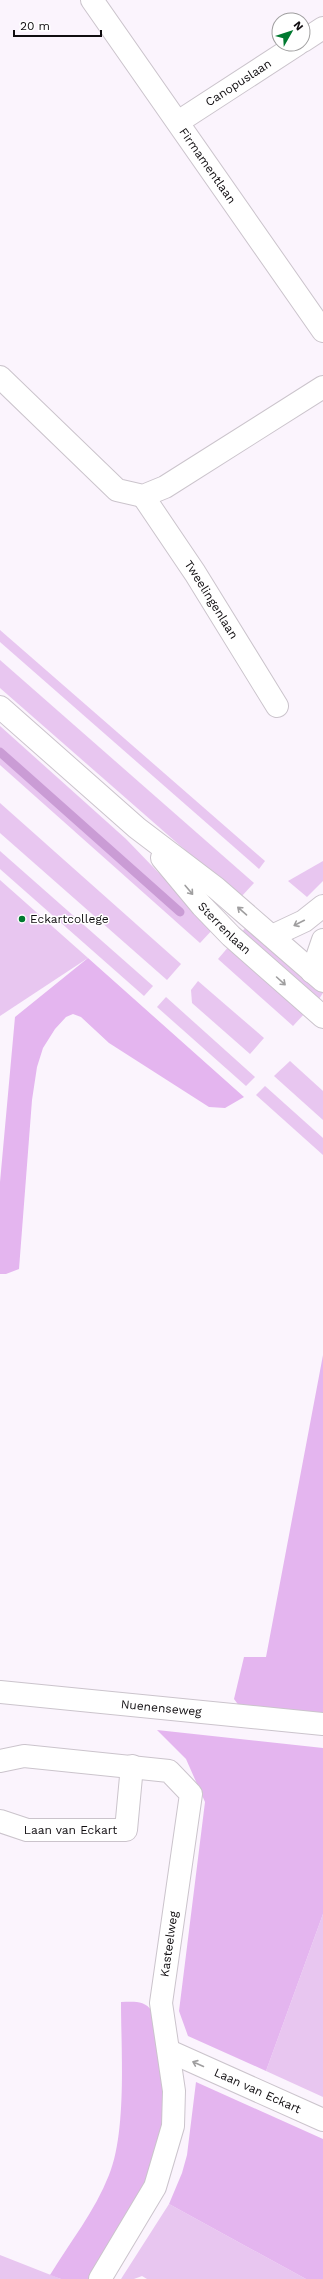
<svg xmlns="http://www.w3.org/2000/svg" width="323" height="2279" font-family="'Work Sans',sans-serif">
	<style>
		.green { fill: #e8c6f0 }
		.forest { fill: #e4b5ef }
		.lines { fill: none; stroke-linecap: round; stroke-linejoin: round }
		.stream { stroke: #ca9cd5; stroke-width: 9 }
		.minor-casing { stroke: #cbc4cc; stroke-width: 24 }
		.major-casing { stroke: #cbc4cc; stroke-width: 24 }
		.minor { stroke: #fff; stroke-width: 22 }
		.major { stroke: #fff; stroke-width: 22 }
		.oneway { stroke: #9f9e9f }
		.poi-dot { fill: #007930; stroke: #fff; stroke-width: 1.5 }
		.labels { text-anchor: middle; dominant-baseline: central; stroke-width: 3; stroke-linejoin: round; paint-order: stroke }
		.street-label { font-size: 12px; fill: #100d10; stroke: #fff }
		.poi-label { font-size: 12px; fill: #100d10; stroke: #fff; text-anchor: start }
	</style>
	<rect width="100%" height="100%" fill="#fbf4fd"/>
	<g class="green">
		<path d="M0,630L265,861L259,869L0,642Z"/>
		<path d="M0,660L254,883L240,898L0,688Z"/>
		<path d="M0,726L126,839L213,929L200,943L0,765Z"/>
		<path d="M0,803L181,964L167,980L0,833Z"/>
		<path d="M0,851L153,986L144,996L0,869Z"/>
		<path d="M323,861V881L307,897L288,881Z"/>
		<path d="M0,880L88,958L0,1016Z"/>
		<path d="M247,926L323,993L317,1002L240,934Z"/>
		<path d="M230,945L306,1012L293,1026L218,959Z"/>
		<path d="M198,981L264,1038L250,1054L192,1003L191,990Z"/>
		<path d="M166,997L255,1077L246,1086L157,1007Z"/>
		<path d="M290,1061L323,1091V1120L274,1076Z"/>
		<path d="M265,1086L323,1138V1155L256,1095Z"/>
		<path d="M323,1914V2097L266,2071Z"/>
		<path d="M169,2204L306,2279H147L142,2276L134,2279H121Z"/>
		<path d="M0,2255L61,2279H0Z"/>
	</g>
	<g class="forest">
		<path d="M88,958L244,1097L225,1108L209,1107L109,1043L81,1017L73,1014L66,1017L55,1029L43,1048L37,1067L32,1100L19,1269L6,1274H0V1182L15,1017Z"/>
		<path d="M323,1355V1716L240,1707L234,1699L244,1657H266Z"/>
		<path d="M157,1730L323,1748V1914L266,2071L188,2036L179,2011L205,1802L186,1759Z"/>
		<path d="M121,2002C134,2002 144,2000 152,2011L164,2091L163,2124L146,2182L90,2279H61L50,2275C70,2242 95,2211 109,2175C127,2131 121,2050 121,2002Z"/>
		<path d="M196,2082L323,2139V2279H306L169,2204L182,2173L187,2155Z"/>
	</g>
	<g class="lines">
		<path class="stream" d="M0,752L180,912"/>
		<defs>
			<g id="minor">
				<path id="s1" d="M92,0L323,331"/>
				<path d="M303,41L323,28"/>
				<path id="s2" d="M178,122L298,44"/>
				<path d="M0,377L117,490L143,496L165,487L323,387"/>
				<path id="s3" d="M143,496L195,573L277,706"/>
				<path d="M272,936L304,921L323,906"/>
				<path d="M312,972L323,940"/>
				<path id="s4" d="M0,1692L323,1724"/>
				<path d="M0,1761L24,1756L169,1771L191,1794L161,2003L174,2091L173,2126L155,2187L100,2279"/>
				<path id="s5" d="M0,1821L27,1830H126L132,1766"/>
				<path id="s6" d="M169,2051L323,2120"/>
			</g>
			<g id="major">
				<path d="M0,707L137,828L216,888L323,981"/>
				<path id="s7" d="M162,858L202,906L231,936L323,1017"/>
			</g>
		</defs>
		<use href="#minor" class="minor-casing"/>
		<use href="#major" class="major-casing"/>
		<use href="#minor" class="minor"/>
		<use href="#major" class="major"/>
	</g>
	<defs><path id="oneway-shaft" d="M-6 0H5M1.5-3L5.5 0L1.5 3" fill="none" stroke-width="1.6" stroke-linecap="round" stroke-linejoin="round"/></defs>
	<g class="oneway">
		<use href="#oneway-shaft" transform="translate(189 890) rotate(50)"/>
		<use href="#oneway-shaft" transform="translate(242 911) rotate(-139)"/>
		<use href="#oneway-shaft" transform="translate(299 923) rotate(153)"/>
		<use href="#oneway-shaft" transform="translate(281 981) rotate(42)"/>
		<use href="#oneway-shaft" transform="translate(198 2064) rotate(-156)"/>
	</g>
	<circle class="poi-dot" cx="22" cy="919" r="4"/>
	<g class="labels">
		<g class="street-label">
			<text stroke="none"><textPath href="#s2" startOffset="72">Canopuslaan</textPath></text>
			<text stroke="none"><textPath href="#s1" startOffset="202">Firmamentlaan</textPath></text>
			<text stroke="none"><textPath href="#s3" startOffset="124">Tweelingenlaan</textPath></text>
			<text stroke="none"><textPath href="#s7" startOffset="94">Sterrenlaan</textPath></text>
			<text stroke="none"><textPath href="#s4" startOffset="162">Nuenenseweg</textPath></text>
			<text stroke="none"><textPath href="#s5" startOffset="72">Laan van Eckart</textPath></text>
			<text transform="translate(169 1944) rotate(-82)">Kasteelweg</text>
			<text stroke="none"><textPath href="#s6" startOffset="97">Laan van Eckart</textPath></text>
		</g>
		<g class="poi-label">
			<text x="30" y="919">Eckartcollege</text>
		</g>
	</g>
	<g transform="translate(291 32) rotate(51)"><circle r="19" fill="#ffffff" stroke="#9f9e9f"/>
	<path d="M0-3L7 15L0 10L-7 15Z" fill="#007930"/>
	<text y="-6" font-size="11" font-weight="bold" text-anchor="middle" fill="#100d10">N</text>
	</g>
	<path d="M14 30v6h87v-6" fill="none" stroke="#100d10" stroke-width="2"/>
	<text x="20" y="30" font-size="12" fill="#100d10" stroke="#ffffff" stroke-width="3" paint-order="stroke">20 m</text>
</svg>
